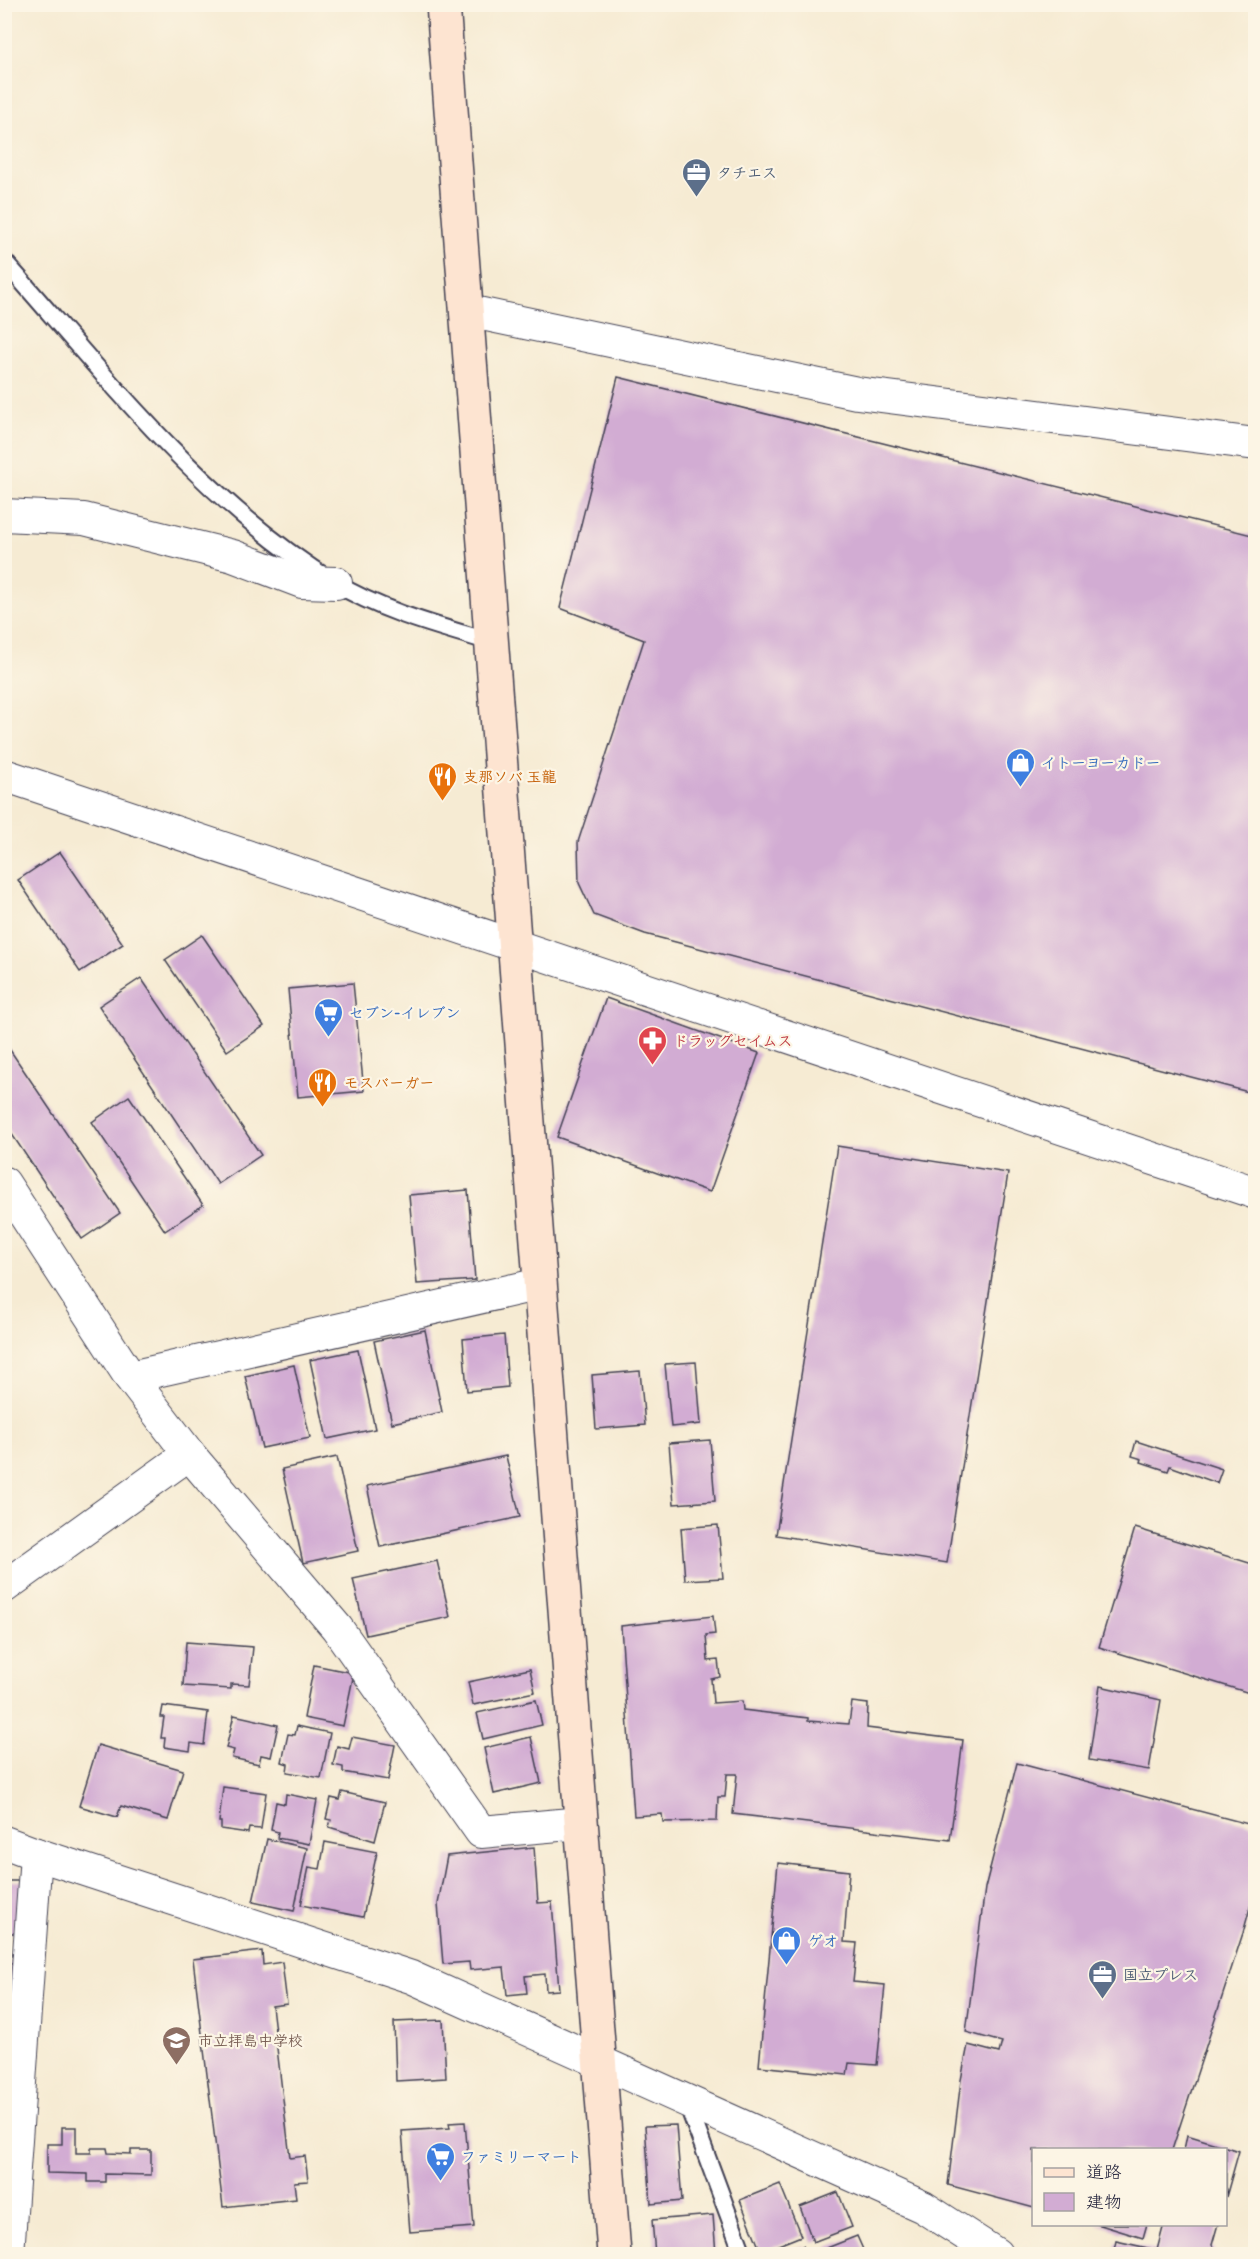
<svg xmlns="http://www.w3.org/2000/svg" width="1260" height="2259" font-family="Delius,'Klee One',sans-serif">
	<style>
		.building { fill: #d2acd3 }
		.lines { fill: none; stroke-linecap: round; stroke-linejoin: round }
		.lane-casing { stroke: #424052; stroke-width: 20 }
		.street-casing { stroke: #424052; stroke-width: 34 }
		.secondary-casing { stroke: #424052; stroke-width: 36 }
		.lane { stroke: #fff; stroke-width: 16 }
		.street { stroke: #fff; stroke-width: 32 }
		.secondary { stroke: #fde4d1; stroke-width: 33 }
		.labels { text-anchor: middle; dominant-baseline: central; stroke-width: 4.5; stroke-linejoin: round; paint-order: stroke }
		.service-label { font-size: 15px; font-weight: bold; fill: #4e5e75; stroke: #fcf5e5; text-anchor: start }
		.shop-label { font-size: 15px; font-weight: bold; fill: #366cbe; stroke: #fcf5e5; text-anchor: start }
		.food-label { font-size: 15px; font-weight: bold; fill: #c56008; stroke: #fcf5e5; text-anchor: start }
		.health-label { font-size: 15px; font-weight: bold; fill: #be3a42; stroke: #fcf5e5; text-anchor: start }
		.education-label { font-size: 15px; font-weight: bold; fill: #785e54; stroke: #fcf5e5; text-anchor: start }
	</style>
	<rect width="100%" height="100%" fill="#fcf5e5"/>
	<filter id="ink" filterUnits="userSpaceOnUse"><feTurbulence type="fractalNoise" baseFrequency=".0167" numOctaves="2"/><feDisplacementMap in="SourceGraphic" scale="12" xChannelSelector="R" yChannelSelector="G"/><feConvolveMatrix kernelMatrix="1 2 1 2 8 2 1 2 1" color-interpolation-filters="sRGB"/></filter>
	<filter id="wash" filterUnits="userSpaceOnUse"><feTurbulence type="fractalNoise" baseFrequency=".008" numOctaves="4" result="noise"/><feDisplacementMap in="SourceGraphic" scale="24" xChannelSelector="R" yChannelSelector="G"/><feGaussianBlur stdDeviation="1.35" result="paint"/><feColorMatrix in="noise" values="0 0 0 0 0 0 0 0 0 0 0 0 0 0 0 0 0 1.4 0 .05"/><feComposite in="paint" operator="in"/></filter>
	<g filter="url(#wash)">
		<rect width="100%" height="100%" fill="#f6ebd3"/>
		<g id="blocks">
			<g class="building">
				<path d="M618,377L1256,536V1094L645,934L594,915L579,883L578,842L644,640L560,608Z"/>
				<path d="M60,852L123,944L80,972L18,880Z"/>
				<path d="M202,935L264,1026L227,1051L165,960Z"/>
				<path d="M141,978L261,1155L218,1184L99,1006Z"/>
				<path d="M353,983L364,1091L298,1097L288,989Z"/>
				<path d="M606,998L759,1053L710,1192L557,1137Z"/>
				<path d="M8,1047L120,1213L82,1239L5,1124V1049Z"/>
				<path d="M129,1096L203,1205L165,1231L92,1122Z"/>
				<path d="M837,1146L1008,1173L947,1563L776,1535Z"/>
				<path d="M468,1190L475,1280L417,1284L409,1195Z"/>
				<path d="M425,1330L442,1412L392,1423L374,1341Z"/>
				<path d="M504,1335L508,1387L467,1391L463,1339Z"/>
				<path d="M358,1350L375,1429L327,1439L310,1360Z"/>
				<path d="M696,1362L701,1424L671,1427L665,1364Z"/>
				<path d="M294,1365L310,1438L262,1448L245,1376Z"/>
				<path d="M640,1371L645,1425L596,1429L592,1375Z"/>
				<path d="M710,1440L715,1501L674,1504L669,1443Z"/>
				<path d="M1136,1441L1222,1469L1217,1483L1170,1466L1168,1471L1141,1462L1142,1459L1132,1456Z"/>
				<path d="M506,1456L520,1517L380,1547L367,1486Z"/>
				<path d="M337,1457L358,1551L303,1563L282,1469Z"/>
				<path d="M718,1525L723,1578L685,1580L681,1528Z"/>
				<path d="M1135,1528L1256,1565V1695L1099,1647Z"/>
				<path d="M437,1561L450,1617L366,1635L353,1579Z"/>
				<path d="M713,1616L715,1634L706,1635L708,1661L718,1660L720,1677L711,1679L713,1703L742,1701L743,1710L808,1718V1721L849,1724L852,1702L868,1704L867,1728L963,1740L950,1840L733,1814L737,1774H727L725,1797H718L717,1821L663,1822L662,1814L634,1816L621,1626Z"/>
				<path d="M186,1642L253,1647L249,1685L231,1684V1689L183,1686Z"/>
				<path d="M314,1665L354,1673L343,1726L304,1718Z"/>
				<path d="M530,1669L535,1692L473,1705L468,1682Z"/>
				<path d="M1100,1686L1161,1700L1149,1770L1089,1760Z"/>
				<path d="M536,1700L542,1725L483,1739L477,1713Z"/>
				<path d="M163,1706L208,1712L204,1745L191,1743L190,1751L164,1747L165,1738H161L164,1717H161Z"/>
				<path d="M234,1715L278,1725L271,1757L261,1755L259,1764L232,1758L234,1750L226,1748Z"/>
				<path d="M297,1726L330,1733L321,1778L287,1772L288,1764L282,1762L288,1734L295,1735Z"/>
				<path d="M352,1737L395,1745L388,1780L343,1772V1767L333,1765L337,1746L349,1749Z"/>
				<path d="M531,1737L541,1783L494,1794L484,1748Z"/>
				<path d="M98,1745L183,1770L168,1820L121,1806L117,1817L79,1806Z"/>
				<path d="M1017,1763L1256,1826V1886L1243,1933L1172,2150H1034V2208L948,2185L961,2080L968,2045L999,2053L1002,2042L966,2032L985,1888Z"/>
				<path d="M223,1787L266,1793L261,1829L249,1828L248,1833L221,1829V1822H219Z"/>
				<path d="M342,1792L385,1802L375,1841L329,1827L331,1820L326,1819L331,1798L340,1800Z"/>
				<path d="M286,1794L317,1800L309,1844L277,1838L278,1832L271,1830L276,1802L285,1804Z"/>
				<path d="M267,1839L307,1848L294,1911L253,1902Z"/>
				<path d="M325,1842L377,1852L363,1917L301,1905L309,1867L320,1869Z"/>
				<path d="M534,1847L538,1903L552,1902L559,1990L546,1991L545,1974L525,1976L527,1993L507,1995L504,1967L470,1970L469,1962L443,1964L438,1904L447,1856Z"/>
				<path d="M778,1863L849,1871L844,1942L857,1943L853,1982L885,1985L877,2065L849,2063L847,2075L759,2066Z"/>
				<path d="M4,1881H23L22,1933H4Z"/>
				<path d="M262,1951L263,1965L282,1962L287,2004L272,2006L290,2158L305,2156L308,2181L294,2182L296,2199L223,2207L193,1959Z"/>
				<path d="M4,1962L20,1964L14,2016L4,2015Z"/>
				<path d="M443,2020L446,2078L396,2081L394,2022Z"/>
				<path d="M4,2033H15L12,2069H4Z"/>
				<path d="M465,2122L474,2227L410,2232L402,2131L450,2128L449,2123Z"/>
				<path d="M676,2125L682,2201L651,2204L645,2126Z"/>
				<path d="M62,2127H76V2153H91V2148H107L108,2153L131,2154V2150H151V2175L105,2174V2182H88V2174L47,2173V2144H62Z"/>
				<path d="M1187,2135L1239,2151L1226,2197V2150H1184Z"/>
				<path d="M780,2184L801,2236L761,2252L740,2200Z"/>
				<path d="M838,2192L852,2227L813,2242L800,2207Z"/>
				<path d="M713,2215L716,2254H655L652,2220Z"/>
				<path d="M1097,2224H1147L1143,2238Z"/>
				<path d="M1164,2224H1218L1212,2245L1217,2254H1113L1116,2241L1157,2250Z"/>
				<path d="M857,2236L865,2254H812Z"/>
				<path d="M803,2246L807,2254H783Z"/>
			</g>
		</g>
	</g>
	<g filter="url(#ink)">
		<use href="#blocks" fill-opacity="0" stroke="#424052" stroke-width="1.5"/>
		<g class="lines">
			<defs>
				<g id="lane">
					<path d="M4,261C106,376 203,502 335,583C383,612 438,626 491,642"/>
					<path d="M687,2103L743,2254"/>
				</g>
				<g id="street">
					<path d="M468,311L857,393L1256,444"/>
					<path d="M4,515L84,519L233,556L302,582L336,583"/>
					<path d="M4,775L1256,1193"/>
					<path d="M4,1183L130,1377L189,1454L337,1628L481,1832L581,1823"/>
					<path d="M130,1377L540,1284"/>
					<path d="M4,1587L189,1454"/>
					<path d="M4,1842L36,1854L411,1977L923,2207L996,2254"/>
					<path d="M8,2254L36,1854"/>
				</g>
				<path id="secondary" d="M443,4L614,2254"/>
			</defs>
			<use href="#lane" class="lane-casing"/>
			<use href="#street" class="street-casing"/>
			<use href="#secondary" class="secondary-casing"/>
			<use href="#lane" class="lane"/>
			<use href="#street" class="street"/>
			<use href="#secondary" class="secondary"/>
		</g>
	</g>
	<defs>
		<symbol id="office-pin" viewBox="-11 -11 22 30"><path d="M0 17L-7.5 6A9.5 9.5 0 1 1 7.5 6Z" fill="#5c6f8a" stroke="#fcf5e5"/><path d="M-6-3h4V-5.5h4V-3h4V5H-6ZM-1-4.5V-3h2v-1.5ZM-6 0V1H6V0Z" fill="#fff"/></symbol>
		<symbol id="shop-pin" viewBox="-11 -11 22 30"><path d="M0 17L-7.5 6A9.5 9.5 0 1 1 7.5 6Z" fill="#3f7fe0" stroke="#fcf5e5"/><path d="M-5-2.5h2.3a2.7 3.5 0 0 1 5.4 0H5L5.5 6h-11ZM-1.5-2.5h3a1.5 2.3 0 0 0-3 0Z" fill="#fff"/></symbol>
		<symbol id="restaurant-pin" viewBox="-11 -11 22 30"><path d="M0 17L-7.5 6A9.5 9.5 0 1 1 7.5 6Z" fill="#e8710a" stroke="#fcf5e5"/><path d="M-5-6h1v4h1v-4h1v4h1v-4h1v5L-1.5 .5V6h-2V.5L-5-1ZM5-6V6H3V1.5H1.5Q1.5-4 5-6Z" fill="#fff"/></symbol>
		<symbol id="supermarket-pin" viewBox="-11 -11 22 30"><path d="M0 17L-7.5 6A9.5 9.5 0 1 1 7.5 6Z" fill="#3f7fe0" stroke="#fcf5e5"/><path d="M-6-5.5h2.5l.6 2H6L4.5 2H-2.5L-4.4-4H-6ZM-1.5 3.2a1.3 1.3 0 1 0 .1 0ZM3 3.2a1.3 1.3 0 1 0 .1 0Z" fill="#fff"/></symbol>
		<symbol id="pharmacy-pin" viewBox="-11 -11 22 30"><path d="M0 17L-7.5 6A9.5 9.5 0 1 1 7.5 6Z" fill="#e0444e" stroke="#fcf5e5"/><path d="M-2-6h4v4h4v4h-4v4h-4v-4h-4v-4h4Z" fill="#fff"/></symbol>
		<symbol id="school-pin" viewBox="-11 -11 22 30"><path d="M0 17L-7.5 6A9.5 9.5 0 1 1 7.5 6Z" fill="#8d6e63" stroke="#fcf5e5"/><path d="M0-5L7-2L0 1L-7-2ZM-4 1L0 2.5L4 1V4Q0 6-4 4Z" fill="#fff"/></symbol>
	</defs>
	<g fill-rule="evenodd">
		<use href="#office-pin" x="680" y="156" width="33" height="45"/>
		<use href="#shop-pin" x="1004" y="746" width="33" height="45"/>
		<use href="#restaurant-pin" x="426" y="760" width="33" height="45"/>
		<use href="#supermarket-pin" x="312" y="996" width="33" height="45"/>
		<use href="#pharmacy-pin" x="636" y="1024" width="33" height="45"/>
		<use href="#restaurant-pin" x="306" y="1066" width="33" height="45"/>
		<use href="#shop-pin" x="770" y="1924" width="33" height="45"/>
		<use href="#office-pin" x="1086" y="1958" width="33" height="45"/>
		<use href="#school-pin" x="160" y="2024" width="33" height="45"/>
		<use href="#supermarket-pin" x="424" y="2140" width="33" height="45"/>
	</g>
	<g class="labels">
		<g class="service-label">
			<text x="717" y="172">タチエス</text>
			<text x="1123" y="1974">国立プレス</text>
		</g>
		<g class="shop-label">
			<text x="1041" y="762">イトーヨーカドー</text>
			<text x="349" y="1012">セブン-イレブン</text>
			<text x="808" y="1940">ゲオ</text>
			<text x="461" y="2156">ファミリーマート</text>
		</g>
		<g class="food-label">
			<text x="463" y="776">支那ソバ 玉龍</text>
			<text x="344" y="1082">モスバーガー</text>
		</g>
		<g class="health-label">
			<text x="673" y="1040">ドラッグセイムス</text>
		</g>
		<g class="education-label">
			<text x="198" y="2040">市立拝島中学校</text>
		</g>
	</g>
	<rect width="1260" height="2259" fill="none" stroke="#fcf5e5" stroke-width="24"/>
	<rect x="1032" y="2148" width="195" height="78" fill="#fcf5e5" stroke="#a5a1a1" stroke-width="1.5"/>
	<rect x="1044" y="2168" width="30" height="9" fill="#fde4d1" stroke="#a5a1a1" stroke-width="1.5"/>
	<text x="1086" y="2178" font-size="18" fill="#22223b">道路</text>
	<rect x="1044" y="2193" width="30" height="18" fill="#d2acd3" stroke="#a5a1a1" stroke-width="1.5"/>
	<text x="1086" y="2208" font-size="18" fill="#22223b">建物</text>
</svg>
